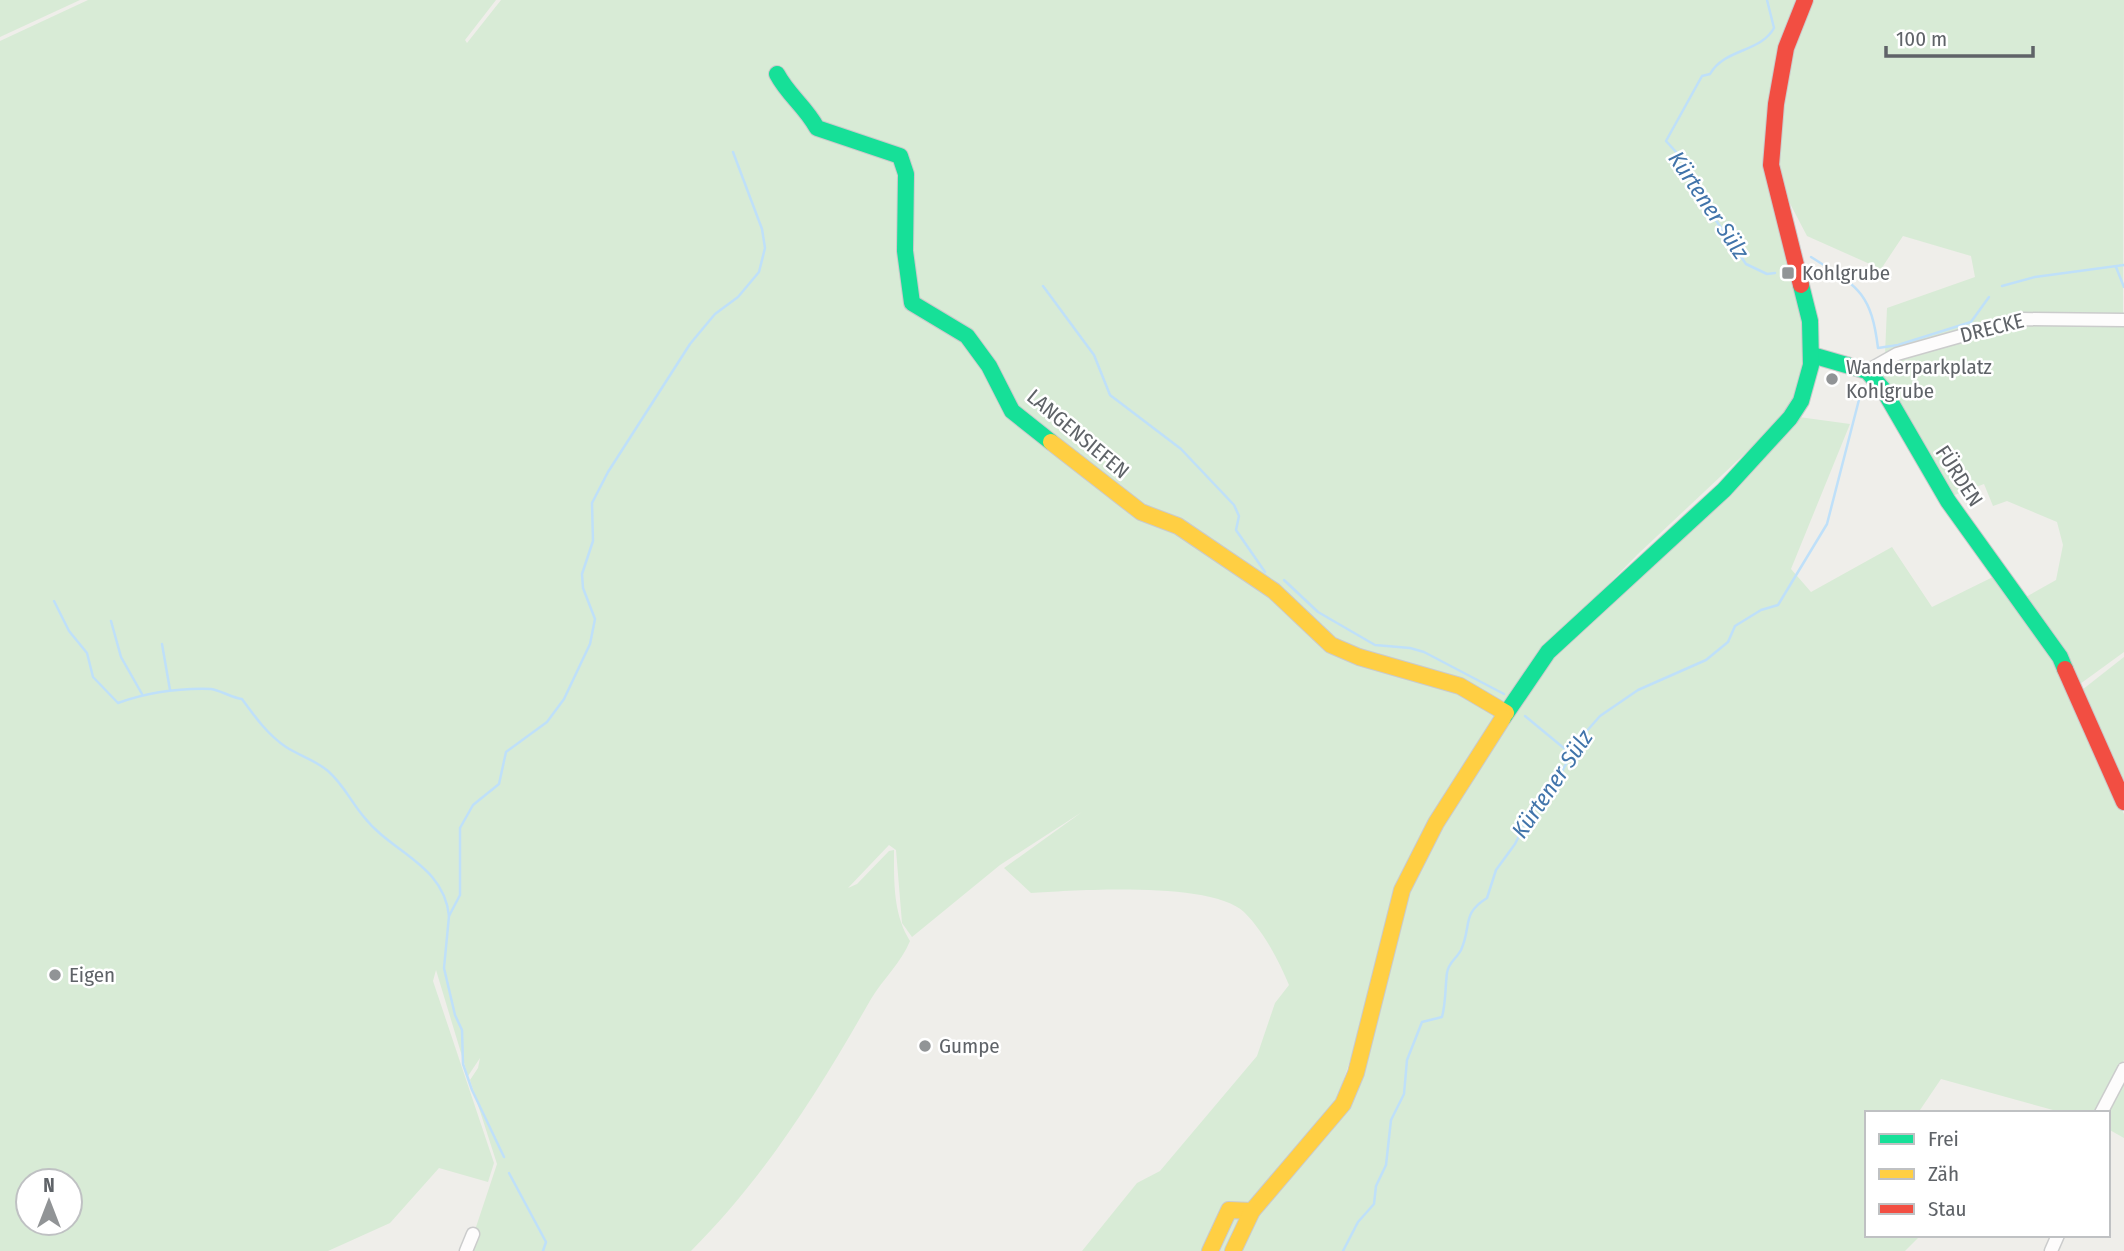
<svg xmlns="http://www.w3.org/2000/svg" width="2124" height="1251" font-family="'Fira Sans Condensed',sans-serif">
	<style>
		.green { fill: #d8ebd6; fill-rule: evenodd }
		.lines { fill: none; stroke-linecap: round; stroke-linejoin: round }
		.stream { stroke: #bfe0f9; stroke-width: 2.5 }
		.street-casing { stroke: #cbcccc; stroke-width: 15 }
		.fast-casing { stroke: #cacacb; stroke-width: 18 }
		.slow-casing { stroke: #cacacb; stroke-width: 18 }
		.jam-casing { stroke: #cacacb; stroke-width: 18 }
		.street { stroke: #fdfcfc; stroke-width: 12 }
		.fast { stroke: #16e098; stroke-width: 16 }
		.slow { stroke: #ffcf43; stroke-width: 16 }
		.jam { stroke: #f24e42; stroke-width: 16 }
		.poi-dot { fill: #919496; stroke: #fff; stroke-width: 2.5 }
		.labels { text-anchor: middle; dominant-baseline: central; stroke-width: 5; stroke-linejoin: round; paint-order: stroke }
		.poi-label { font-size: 21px; fill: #5f6368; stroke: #fff; text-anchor: start }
		.street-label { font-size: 21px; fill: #5f6368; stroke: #fff }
		.water-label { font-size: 23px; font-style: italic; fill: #4174aa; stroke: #fff }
	</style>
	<rect width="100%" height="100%" fill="#efeeea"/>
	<g class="green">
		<path d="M0,0H80L0,37Z"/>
		<path d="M88,0H496L465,40L467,43L501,0H1805L1787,46L1809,0H2124L2123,317L2012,318L1885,354L1887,308L1975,277L1971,256L1903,236L1881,269L1807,236L1771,167L1770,174C1784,230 1816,327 1802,381C1798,399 1782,417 1770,430L1638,554L1545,649L1504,710L1461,684L1359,655L1333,644L1284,597L1281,601L1329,647L1358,660L1395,667L1459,689L1501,713L1459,775L1395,887L1355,1046L1337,1099L1251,1210H1227L1208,1251H1082L1137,1183L1160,1171L1257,1056L1275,1003L1289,985C1278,959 1264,932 1244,912C1212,881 1075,890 1031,893L1004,868L1082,812L1000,865L912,937L902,923L896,850L889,845L848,888L857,884L889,851L894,850C894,882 893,914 910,941C901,963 883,979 871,999C819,1090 766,1176 691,1251H468L497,1164L470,1080L478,1068L480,1058L468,1076L436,970L433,981L494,1163L488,1182L439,1168L390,1223L328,1251H0V41ZM950,323C979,341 1007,378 1012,412C988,377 987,353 948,326ZM28,1181H70V1223H28Z"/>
		<path d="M2026,321L2124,322V652L2080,684L2024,598L2056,580L2063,545L2057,522L2007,501L1993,506L1984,484L1952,496L1881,379L1882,370L1888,362Z"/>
		<path d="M1799,417L1850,424L1791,569L1811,592L1892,547L1932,607L1997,575L2051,651L2124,814V1060L2096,1113H2064L1941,1079L1918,1113H1867V1235H1921L1905,1251H1235L1253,1212L1345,1105L1405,892L1439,824L1552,654Z"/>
		<path d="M2124,657V788L2082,690Z"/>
		<path d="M2124,1079V1138L2108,1129L2106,1113Z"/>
		<path d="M1244,1211L1231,1251H1212L1230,1212Z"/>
	</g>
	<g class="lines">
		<g class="stream">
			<path d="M1767,0L1774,28C1760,53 1725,48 1710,74L1702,76L1666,141L1688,165L1697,193L1746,264L1767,274L1775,273"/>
			<path d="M1811,257C1857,286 1871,291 1878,348L1898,345L1971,322L1989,297"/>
			<path d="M2116,267L2124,287"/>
			<path d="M1043,286L1094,355L1110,395L1181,449L1234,505L1239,516L1236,530L1265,572"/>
			<path d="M2002,286L2035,277L2124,265"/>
			<path d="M1284,580L1318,612L1375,645L1410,648L1424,652L1504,694"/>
			<path d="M54,601L69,631L87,653L93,677L118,703C149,692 179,688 211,689C220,690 232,698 242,699C255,717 268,735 286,747C300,756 315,760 328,771C344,785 351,802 364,817C392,853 444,865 449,916"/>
			<path d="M111,621L121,657L142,694"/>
			<path d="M162,644L170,690"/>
			<path d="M1525,716L1571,754"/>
			<path d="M504,1157L472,1090L463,1064L462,1030L455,1015L444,968L449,916L460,895V828L473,805L499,784L506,752L547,722L564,699L590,644L595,619L583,588L582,574L593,541L592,503L608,472L690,344L715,314L738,297L759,272L765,248L762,229L733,152"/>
			<path d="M509,1173L546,1242L543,1251"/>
			<path d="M1343,1251L1358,1222L1374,1204L1376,1186L1386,1165L1391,1120L1404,1094L1407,1060L1422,1022L1442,1017C1446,1002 1445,988 1447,973C1448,963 1457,958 1461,950C1472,926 1461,914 1487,898L1496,870L1515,844L1533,808L1557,781L1578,741L1600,716L1638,690L1706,660L1728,642L1735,626L1761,610L1778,605L1827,524L1862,388"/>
		</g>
		<defs>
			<g id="street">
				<path d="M1867,371L1897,354L2021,319L2124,320"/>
				<path d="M2101,1113L2124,1069"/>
				<path d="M466,1251L473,1234"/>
				<path d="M2051,1251L2058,1235"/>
			</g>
			<g id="fast">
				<path d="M777,74C788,95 805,106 817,128L900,156L906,174L905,251L912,303L967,336L989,366L1012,411L1051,442"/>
				<path d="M1812,355L1867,371L1883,389L1948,501L2060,657L2065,669"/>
				<path d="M1503,718L1548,652L1724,490L1790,418L1801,401L1811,365L1810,321L1801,285"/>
			</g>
			<g id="slow">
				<path d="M1051,442L1141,512L1178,526L1274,591L1331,645L1359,657L1460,686L1506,713"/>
				<path d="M1210,1251L1229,1210L1252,1211"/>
				<path d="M1233,1251L1252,1211L1343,1104L1356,1073L1402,890L1436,823L1503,718"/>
			</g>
			<g id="jam">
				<path d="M1801,285L1771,165L1776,104L1786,48L1805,0"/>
				<path d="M2065,669L2124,802"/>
			</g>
		</defs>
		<use href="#street" class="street-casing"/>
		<use href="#fast" class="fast-casing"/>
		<use href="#slow" class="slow-casing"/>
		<use href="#jam" class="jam-casing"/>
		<use href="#street" class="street"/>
		<use href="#fast" class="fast"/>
		<use href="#slow" class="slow"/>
		<use href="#jam" class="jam"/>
	</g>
	<g class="poi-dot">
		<rect x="1781" y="266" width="14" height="14" rx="3.5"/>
		<circle cx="1832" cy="379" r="7"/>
		<circle cx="55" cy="975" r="7"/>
		<circle cx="925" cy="1046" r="7"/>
	</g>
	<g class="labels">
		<g class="poi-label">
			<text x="1802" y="273">Kohlgrube</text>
			<text x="1846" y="367">Wanderparkplatz<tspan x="1846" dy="24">Kohlgrube</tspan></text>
			<text x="69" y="975">Eigen</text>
			<text x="939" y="1046">Gumpe</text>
		</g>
		<g class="street-label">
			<text transform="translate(1992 328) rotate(-14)">DRECKE</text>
			<text transform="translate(1078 434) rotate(40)">LANGENSIEFEN</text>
			<text transform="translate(1959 476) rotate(57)">FÜRDEN</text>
		</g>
		<g class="water-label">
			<text transform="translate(1709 205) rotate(56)">Kürtener Sülz</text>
			<text transform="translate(1552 784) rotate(-56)">Kürtener Sülz</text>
		</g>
	</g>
	<rect x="1865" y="1111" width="245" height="126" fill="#ffffff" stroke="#bfc1c3" stroke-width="2"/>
	<rect x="1879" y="1134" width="35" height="10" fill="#16e098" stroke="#bfc1c3" stroke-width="2"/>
	<text x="1928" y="1146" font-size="21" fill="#5f6368">Frei</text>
	<rect x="1879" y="1169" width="35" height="10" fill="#ffcf43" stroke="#bfc1c3" stroke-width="2"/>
	<text x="1928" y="1181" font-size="21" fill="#5f6368">Zäh</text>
	<rect x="1879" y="1204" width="35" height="10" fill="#f24e42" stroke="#bfc1c3" stroke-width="2"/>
	<text x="1928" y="1216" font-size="21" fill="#5f6368">Stau</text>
	<g transform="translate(49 1202)"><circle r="33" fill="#ffffff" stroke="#bfc1c3" stroke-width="2"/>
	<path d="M0-5L12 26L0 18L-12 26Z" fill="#919496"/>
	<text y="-10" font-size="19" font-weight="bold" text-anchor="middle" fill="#5f6368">N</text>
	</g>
	<path d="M1886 46v10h147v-10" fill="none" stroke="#5f6368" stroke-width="3.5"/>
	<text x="1896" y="46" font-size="21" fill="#5f6368" stroke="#ffffff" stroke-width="5" paint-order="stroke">100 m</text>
</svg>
